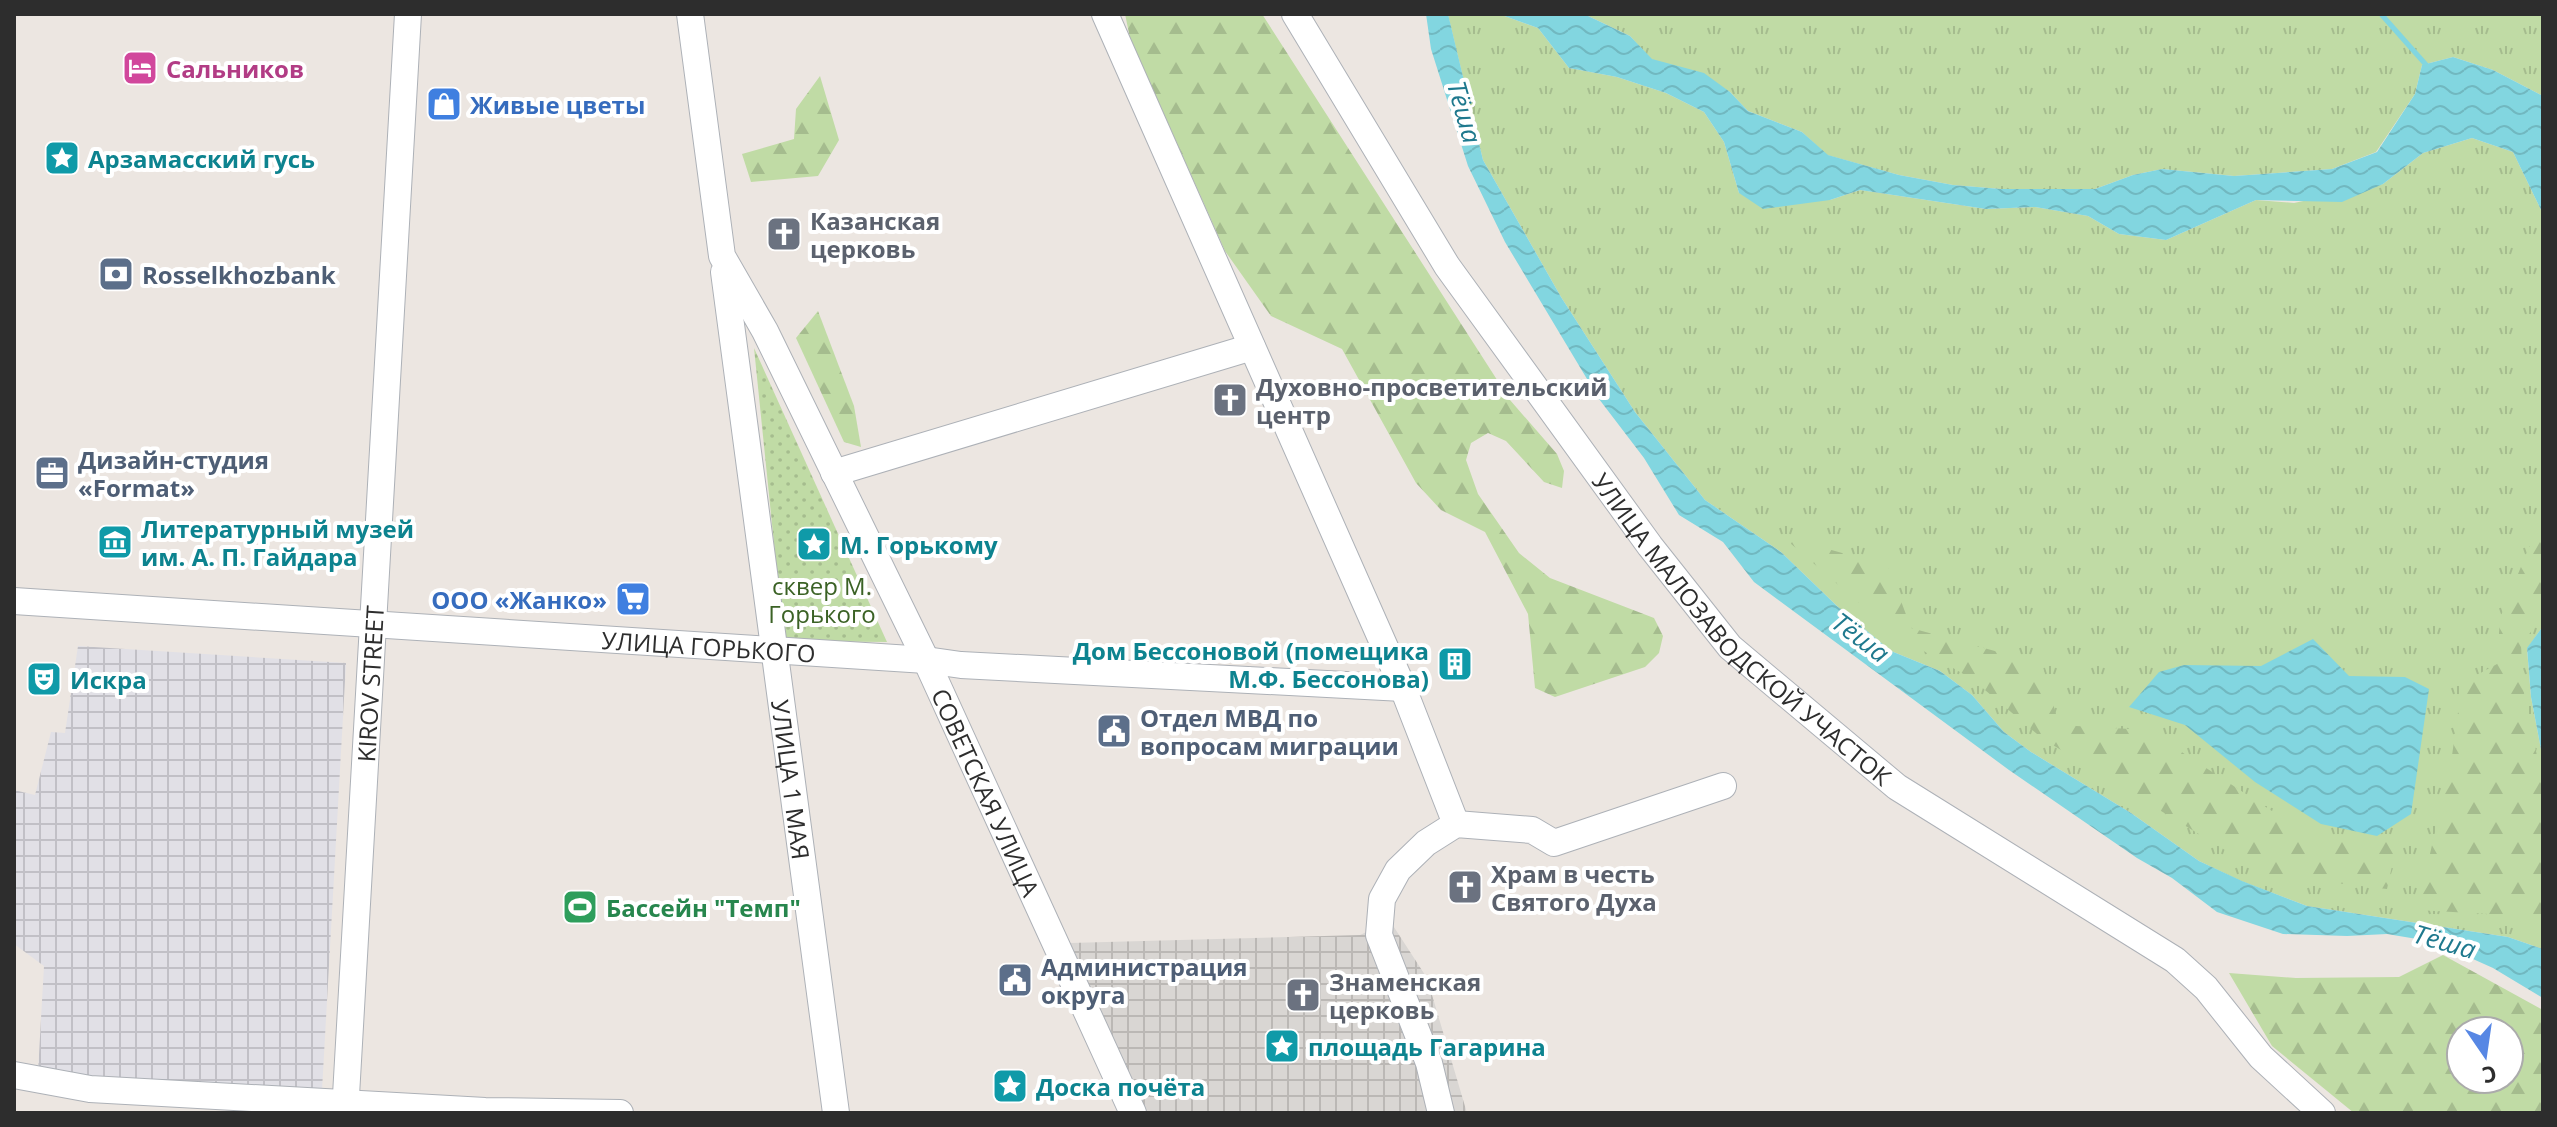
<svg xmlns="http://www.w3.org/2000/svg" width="2557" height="1127" font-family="'Open Sans',sans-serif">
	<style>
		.industrial { fill: url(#industrial-grid) }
		.grass { fill: url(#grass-tufts) }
		.forest { fill: url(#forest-firs); fill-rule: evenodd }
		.park { fill: url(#park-dots) }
		.plaza { fill: url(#plaza-grid) }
		.water { fill: url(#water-waves) }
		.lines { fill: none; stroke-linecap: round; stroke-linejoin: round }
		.stream { stroke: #82d6e0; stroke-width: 5 }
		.minor-casing { stroke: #adb1b7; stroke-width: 28 }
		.minor { stroke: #fff; stroke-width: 26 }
		.labels { text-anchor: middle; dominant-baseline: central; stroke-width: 8; stroke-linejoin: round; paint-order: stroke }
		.hotel-label { font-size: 24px; font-weight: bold; fill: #b23c85; stroke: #fff; text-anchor: start }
		.shop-label { font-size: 24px; font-weight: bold; fill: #366cbe; stroke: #fff; text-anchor: start }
		.culture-label { font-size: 24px; font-weight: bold; fill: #0d838f; stroke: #fff; text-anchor: start }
		.worship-label { font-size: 24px; font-weight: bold; fill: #5b616d; stroke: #fff; text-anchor: start }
		.service-label { font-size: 24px; font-weight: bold; fill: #4e5e75; stroke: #fff; text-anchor: start }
		.park-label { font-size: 24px; fill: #3b6225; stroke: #fff }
		.street-label { font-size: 24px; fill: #2d2d2d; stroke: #fff }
		.leisure-label { font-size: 24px; font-weight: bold; fill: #27864d; stroke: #fff; text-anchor: start }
		.water-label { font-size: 26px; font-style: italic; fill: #1f798e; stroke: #fff }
	</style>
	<defs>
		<pattern id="industrial-grid" width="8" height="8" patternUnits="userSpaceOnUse" patternTransform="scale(2)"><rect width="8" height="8" fill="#e1e0e6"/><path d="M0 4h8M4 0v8" fill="none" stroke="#c1c0c6"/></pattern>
		<pattern id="grass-tufts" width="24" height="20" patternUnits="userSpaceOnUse" patternTransform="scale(2)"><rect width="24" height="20" fill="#c0dba5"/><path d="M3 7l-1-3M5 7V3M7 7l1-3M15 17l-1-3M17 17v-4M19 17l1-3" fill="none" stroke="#a5bc8e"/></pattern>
		<pattern id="forest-firs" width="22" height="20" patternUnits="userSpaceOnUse" patternTransform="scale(2)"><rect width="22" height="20" fill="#c0dba5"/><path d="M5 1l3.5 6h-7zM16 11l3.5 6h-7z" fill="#a5bc8e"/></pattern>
		<pattern id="park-dots" width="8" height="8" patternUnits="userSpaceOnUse" patternTransform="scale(2)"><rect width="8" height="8" fill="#c0dba5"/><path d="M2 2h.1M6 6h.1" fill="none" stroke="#a5bc8e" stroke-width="1.8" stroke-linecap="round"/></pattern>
		<pattern id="plaza-grid" width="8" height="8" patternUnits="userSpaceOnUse" patternTransform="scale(2)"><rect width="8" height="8" fill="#d9d6d3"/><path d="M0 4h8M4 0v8" fill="none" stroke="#bbb8b5"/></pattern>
		<pattern id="water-waves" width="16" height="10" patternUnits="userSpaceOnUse" patternTransform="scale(2)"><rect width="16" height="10" fill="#82d6e0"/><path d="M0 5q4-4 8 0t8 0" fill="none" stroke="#71b8c0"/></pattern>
	</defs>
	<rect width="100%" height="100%" fill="#ece6e1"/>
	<path class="industrial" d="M78,646L346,663L322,1090L38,1072L44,966L14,944V790L35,795L51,732L65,733Z"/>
	<g class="grass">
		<path d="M1499,14L1538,28L1569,68L1617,77L1666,93L1704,112L1724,142L1739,193L1830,200L1860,190L1986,209L2035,207L2088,216L2119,234L2166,240L2256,200L2294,203L2383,184L2423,153L2472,138L2513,152L2543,214V626L2527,649L2531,697L2543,760V949L2508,937L2307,906L2241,881L2199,861L2131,813L2031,752L2004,732L1972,695L1940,671L1891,651L1837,606L1781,552L1705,500L1635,412L1561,297L1483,160L1448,15Z"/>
		<path d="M1584,14H2543V96L2493,70L2453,57L2422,65L2415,94L2376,152L2332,169L2234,176L2162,169L2133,175L2095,189H2001L1953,185L1899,175L1827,155L1802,132L1748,111L1730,92L1651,59L1630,36Z"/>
	</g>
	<g class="forest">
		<path d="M1125,14H1262L1510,400L1557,454L1564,471L1562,488L1544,482L1506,441L1488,433L1471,443L1466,460L1478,494L1519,553L1550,578L1654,618L1663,636L1659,653L1645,667L1555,697L1535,688L1528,614L1485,532L1441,510L1416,483L1342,349L1271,316L1225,251L1130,38Z"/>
		<path d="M820,76L839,140L818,176L751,182L742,154L794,139L796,109Z"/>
		<path d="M818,311L854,406L861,447L844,442L796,338Z"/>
		<path d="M2543,513V617L2521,644L2523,688L2543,785V917L2417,910L2451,763L2462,683L2497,664L2500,618Z"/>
		<path d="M1782,536L1888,566L1911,628L2042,664L2059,725L2148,730L2307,834L2397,843L2387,889L2266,875L2043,739L1972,679L1896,635Z"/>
		<path d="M2443,955L2543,1010V1113H2354L2272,1046L2229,973L2296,978L2399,977ZM2509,1031V1079H2461V1031Z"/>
	</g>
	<path class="park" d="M754,348L887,642L784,641Z"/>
	<path class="plaza" d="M1390,921L1427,978L1467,1113H1147L1070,943L1360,935Z"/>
	<g class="water">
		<path d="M1426,14H1448L1483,160L1561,297L1635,412L1705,500L1781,552L1837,606L1891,651L1940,671L1972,695L2004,732L2031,752L2131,813L2199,861L2242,881L2307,906L2508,937L2543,949V998L2493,968L2435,942L2387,934L2347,936L2283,934L2217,912L2172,878L2137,858L2009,770L1754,582L1723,542L1679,515L1644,458L1599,399L1505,242L1468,166L1431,49Z"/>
		<path d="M1499,14H1584L1630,36L1652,59L1704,73L1730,92L1748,111L1802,132L1828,155L1899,175L1953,185L2001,189H2095L2133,175L2162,169L2234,176L2332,169L2377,152L2415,94L2422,65L2453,57L2493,70L2543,96V214L2513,152L2472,138L2423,153L2383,184L2342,202L2256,200L2166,240L2119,234L2088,216L2035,207L1986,209L1860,190L1830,200L1763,209L1739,193L1724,142L1704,112L1666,93L1617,77L1569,68L1538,28Z"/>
		<path d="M2543,626V760L2531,697L2527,648Z"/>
		<path d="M2313,639L2349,676L2405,677L2429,689L2411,814L2377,836L2321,824L2255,782L2185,725L2129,707L2159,672L2184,665L2261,666Z"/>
	</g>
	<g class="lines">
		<path class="stream" d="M2381,14L2428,67"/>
		<defs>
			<g id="minor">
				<path id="s1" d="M690,14L722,256L765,331L926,660L1133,1113"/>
				<path d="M1105,14L1403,688L1456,824"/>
				<path id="s2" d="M1295,14L1447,266L1650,546L1730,647L1897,787L2175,960L2206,988L2261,1057L2322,1113"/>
				<path id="s3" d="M724,272L836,1113"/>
				<path d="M834,473L1252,347"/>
				<path id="s4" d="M14,601L926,660L961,665L1403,688"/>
				<path d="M14,1075L90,1089L485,1111L620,1113"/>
				<path id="s5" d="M345,1113L408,14"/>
				<path d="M1441,1113L1429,1063L1379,935L1382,899L1398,870L1426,843L1456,824L1532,830L1554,843L1723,786"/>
			</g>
		</defs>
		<use href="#minor" class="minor-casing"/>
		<use href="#minor" class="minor"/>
	</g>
	<defs>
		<symbol id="hotel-square" viewBox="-11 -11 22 22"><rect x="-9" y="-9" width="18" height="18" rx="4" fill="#d1479c" stroke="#fff"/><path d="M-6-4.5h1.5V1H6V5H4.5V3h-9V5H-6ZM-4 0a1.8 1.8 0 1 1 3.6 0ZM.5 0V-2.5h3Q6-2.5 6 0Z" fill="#fff"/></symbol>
		<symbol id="shop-square" viewBox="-11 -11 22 22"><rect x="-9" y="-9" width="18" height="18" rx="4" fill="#3f7fe0" stroke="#fff"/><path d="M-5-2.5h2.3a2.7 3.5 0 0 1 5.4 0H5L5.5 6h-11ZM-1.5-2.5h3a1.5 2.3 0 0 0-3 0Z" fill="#fff"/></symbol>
		<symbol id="sight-square" viewBox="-11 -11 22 22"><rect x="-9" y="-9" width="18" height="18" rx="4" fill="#0f9aa8" stroke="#fff"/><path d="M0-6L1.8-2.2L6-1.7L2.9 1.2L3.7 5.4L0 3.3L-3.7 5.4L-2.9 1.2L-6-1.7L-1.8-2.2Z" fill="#fff"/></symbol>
		<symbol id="church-square" viewBox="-11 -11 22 22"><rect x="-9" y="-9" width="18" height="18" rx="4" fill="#6b7280" stroke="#fff"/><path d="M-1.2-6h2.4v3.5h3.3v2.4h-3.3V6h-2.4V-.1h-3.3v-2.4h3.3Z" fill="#fff"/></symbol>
		<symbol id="bank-square" viewBox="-11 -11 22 22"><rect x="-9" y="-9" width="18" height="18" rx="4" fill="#5c6f8a" stroke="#fff"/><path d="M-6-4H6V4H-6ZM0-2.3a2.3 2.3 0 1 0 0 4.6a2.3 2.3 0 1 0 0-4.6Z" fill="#fff"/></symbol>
		<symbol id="office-square" viewBox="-11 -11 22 22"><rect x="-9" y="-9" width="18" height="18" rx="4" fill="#5c6f8a" stroke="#fff"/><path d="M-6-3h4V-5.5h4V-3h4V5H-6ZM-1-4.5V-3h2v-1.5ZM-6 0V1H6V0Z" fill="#fff"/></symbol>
		<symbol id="museum-square" viewBox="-11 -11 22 22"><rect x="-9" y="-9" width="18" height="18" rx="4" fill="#0f9aa8" stroke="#fff"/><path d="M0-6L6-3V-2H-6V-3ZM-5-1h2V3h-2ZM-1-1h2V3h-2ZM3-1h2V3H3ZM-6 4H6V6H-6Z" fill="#fff"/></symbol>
		<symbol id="supermarket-square" viewBox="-11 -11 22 22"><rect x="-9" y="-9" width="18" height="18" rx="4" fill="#3f7fe0" stroke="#fff"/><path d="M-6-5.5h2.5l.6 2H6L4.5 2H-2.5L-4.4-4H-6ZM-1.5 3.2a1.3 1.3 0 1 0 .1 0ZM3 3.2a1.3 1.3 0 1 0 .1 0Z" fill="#fff"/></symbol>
		<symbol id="building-square" viewBox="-11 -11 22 22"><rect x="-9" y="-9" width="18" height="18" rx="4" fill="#0f9aa8" stroke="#fff"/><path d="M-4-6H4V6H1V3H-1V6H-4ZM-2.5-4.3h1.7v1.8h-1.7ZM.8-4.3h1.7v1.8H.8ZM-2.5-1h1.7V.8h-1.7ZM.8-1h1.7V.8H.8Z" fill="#fff"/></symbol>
		<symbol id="theatre-square" viewBox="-11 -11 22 22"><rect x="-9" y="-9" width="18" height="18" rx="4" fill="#0f9aa8" stroke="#fff"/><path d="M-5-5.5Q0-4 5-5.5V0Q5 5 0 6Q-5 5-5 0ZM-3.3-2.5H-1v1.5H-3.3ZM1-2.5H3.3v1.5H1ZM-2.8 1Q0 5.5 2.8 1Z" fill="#fff"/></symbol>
		<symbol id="civic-square" viewBox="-11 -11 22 22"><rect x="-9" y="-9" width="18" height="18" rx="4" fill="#5c6f8a" stroke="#fff"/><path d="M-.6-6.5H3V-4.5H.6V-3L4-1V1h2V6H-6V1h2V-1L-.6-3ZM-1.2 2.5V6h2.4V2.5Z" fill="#fff"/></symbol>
		<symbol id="stadium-square" viewBox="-11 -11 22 22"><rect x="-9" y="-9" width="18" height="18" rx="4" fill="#2e9e5b" stroke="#fff"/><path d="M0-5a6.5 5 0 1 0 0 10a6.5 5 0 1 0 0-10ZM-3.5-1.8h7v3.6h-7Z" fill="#fff"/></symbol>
	</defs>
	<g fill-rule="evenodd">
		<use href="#hotel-square" x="120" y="48" width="40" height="40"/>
		<use href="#shop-square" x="424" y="84" width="40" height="40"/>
		<use href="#sight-square" x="42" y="138" width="40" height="40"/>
		<use href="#church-square" x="764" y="214" width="40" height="40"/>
		<use href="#bank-square" x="96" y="254" width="40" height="40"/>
		<use href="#church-square" x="1210" y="380" width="40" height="40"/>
		<use href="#office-square" x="32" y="453" width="40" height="40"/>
		<use href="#museum-square" x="95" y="522" width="40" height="40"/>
		<use href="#sight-square" x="794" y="524" width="40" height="40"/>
		<use href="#supermarket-square" x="613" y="579" width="40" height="40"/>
		<use href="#building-square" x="1435" y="644" width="40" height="40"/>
		<use href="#theatre-square" x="24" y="659" width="40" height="40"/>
		<use href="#civic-square" x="1094" y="711" width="40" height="40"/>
		<use href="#church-square" x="1445" y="867" width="40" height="40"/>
		<use href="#stadium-square" x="560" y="887" width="40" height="40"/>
		<use href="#civic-square" x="995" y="960" width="40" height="40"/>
		<use href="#church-square" x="1283" y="975" width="40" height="40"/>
		<use href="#sight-square" x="1262" y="1026" width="40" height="40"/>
		<use href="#sight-square" x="990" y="1066" width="40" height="40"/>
	</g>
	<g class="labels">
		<g class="hotel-label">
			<text x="166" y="68">Сальников</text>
		</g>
		<g class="shop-label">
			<text x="470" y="104">Живые цветы</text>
			<text x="607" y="599" text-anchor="end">ООО «Жанко»</text>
		</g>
		<g class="culture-label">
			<text x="88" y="158">Арзамасский гусь</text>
			<text x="141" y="528">Литературный музей<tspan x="141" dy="28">им. А. П. Гайдара</tspan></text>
			<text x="840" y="544">М. Горькому</text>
			<text x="1429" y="650" text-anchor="end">Дом Бессоновой (помещика<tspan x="1429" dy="28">М.Ф. Бессонова)</tspan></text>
			<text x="70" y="679">Искра</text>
			<text x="1308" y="1046">площадь Гагарина</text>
			<text x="1036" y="1086">Доска почёта</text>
		</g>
		<g class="worship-label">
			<text x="810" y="220">Казанская<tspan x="810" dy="28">церковь</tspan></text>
			<text x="1256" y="386">Духовно-просветительский<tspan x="1256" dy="28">центр</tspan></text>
			<text x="1491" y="873">Храм в честь<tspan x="1491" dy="28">Святого Духа</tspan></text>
			<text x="1329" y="981">Знаменская<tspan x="1329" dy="28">церковь</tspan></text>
		</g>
		<g class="service-label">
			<text x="142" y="274">Rosselkhozbank</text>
			<text x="78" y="459">Дизайн-студия<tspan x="78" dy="28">«Format»</tspan></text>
			<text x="1140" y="717">Отдел МВД по<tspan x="1140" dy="28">вопросам миграции</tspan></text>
			<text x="1041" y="966">Администрация<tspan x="1041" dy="28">округа</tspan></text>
		</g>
		<g class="park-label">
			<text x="822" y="585">сквер М.<tspan x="822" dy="28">Горького</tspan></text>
		</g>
		<g class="street-label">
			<text stroke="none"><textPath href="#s2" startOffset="764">УЛИЦА МАЛОЗАВОДСКОЙ УЧАСТОК</textPath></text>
			<text stroke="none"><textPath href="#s4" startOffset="696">УЛИЦА ГОРЬКОГО</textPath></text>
			<text stroke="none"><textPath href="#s5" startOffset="430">KIROV STREET</textPath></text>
			<text stroke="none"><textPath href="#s3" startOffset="512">УЛИЦА 1 МАЯ</textPath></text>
			<text stroke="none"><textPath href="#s1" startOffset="842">СОВЕТСКАЯ УЛИЦА</textPath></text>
		</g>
		<g class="leisure-label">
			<text x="606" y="907">Бассейн "Темп"</text>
		</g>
		<g class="water-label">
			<text transform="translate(1465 112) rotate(74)">Тёша</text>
			<text transform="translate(1861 637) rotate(37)">Тёша</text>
			<text transform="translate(2445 941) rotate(16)">Тёша</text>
		</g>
	</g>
	<rect width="2557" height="1127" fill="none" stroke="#2d2d2d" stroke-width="32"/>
	<g transform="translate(2485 1055) rotate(167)"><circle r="38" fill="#ffffff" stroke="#ababab" stroke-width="2"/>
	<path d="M0-6L14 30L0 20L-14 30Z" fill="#5787e4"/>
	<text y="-12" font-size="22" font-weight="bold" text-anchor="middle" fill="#2d2d2d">С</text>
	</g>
</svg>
